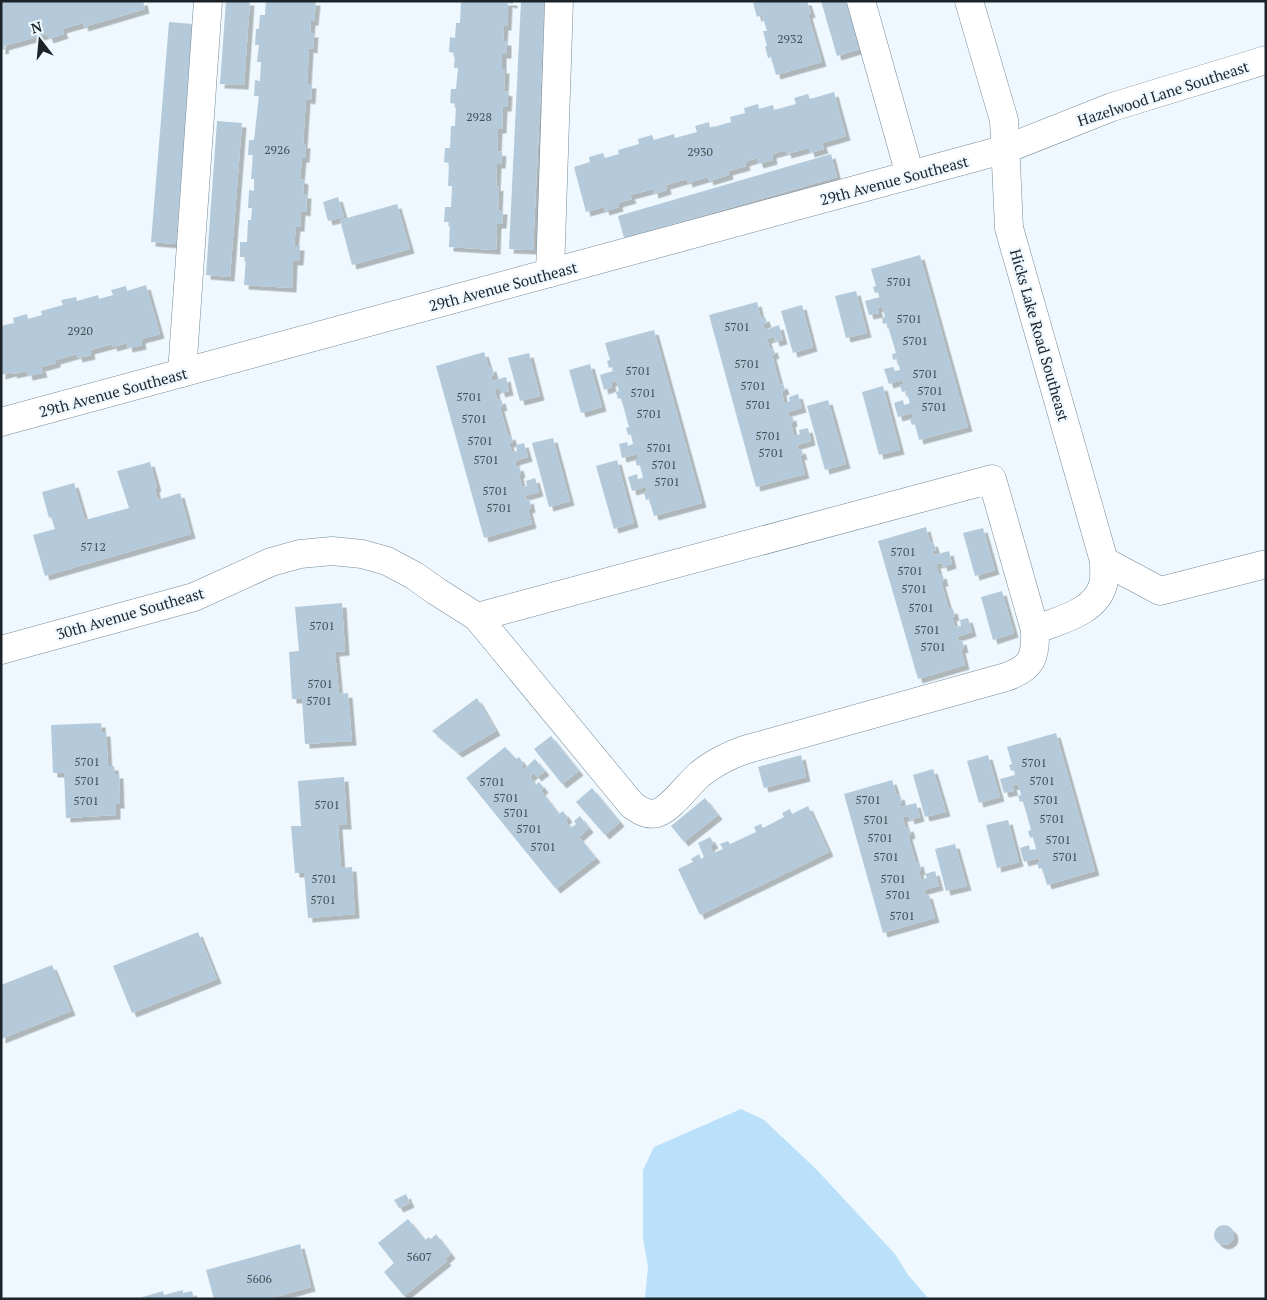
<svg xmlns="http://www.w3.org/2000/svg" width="1267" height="1300" font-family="'PT Serif',serif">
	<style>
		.green { fill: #bae0fa }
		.building { fill: #b4cada; filter: url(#shadow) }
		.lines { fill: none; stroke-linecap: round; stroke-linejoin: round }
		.minor-casing { stroke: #768b9a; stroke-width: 29 }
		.minor { stroke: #fff; stroke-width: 28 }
		.labels { text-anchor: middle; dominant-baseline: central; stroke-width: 4.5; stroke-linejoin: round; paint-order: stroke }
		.number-label { font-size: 12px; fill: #424e56 }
		.street-label { font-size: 15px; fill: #1c242a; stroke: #eef8fe }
	</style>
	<defs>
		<filter id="shadow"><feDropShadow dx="4.5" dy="4.5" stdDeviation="0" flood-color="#0004"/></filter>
	</defs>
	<rect width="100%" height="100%" fill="#eef8fe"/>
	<path class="green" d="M741,1109L764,1120L816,1169L895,1254L908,1275L929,1299H645L648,1266L643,1239V1170L654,1147Z"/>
	<g class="building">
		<path d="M1,1H143L145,9L84,27L83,23L62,29L64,34L49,39L47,34L4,46L5,49L1,50Z"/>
		<path d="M226,1H250L244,85L220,84Z"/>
		<path d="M266,1H316L314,21H311L310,33H314L313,49L309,48L307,84H312L311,100L306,99L303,144H306L305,158H302L300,179L304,180L303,194H307L306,212L301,211L300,227H296L294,246H300L299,261H293L292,288L244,285L246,257H240V242H247L248,220H251L252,208H248L249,190L254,191V179H251L253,155H248L249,140H254L259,96H254L255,80L260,81L261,62H257L259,45H255L256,29H259L260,15H265Z"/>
		<path d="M461,1H513V4L508,3L507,26H504L503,41H507V54H502V69H505L504,91L508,92L507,107H503L502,129H498L497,151L502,152L501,164H497L496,187L499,186L498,210H503L502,224H497L496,250L449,247L450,222H444L445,207H451L452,186H448L449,163L444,162L445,148H450L451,126H455L456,104L450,103L451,89H456L458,68H454L455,53L449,52L450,37L455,38L456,23H460Z"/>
		<path d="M521,1H545L533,250L509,249Z"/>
		<path d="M758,1H807L811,13L808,14L822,62L776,75L771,57L768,58L765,46H767L763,31H767L762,15L757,17L753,3Z"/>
		<path d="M821,1H846L860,49L837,56Z"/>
		<path d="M169,22L193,24L176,244L151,242Z"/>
		<path d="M834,92L846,136L822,143L824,149L810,153L809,148L787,154L786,150L772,154L773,160L759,164L757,158L745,162L746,166L728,171L729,175L709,181L708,177L688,183L687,179L666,185L667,190L654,194L653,189L630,195L632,199L618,203L619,207L605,211L604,207L586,212L574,167L590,162L589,157L603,153L605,158L619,154L618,150L639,144L638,139L652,135L654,140L674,134L675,138L697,132L695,126L709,122L710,128L731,122L730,117L745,113L744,108L758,104L759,109L773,105L774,110L796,104L794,98L808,94L810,99Z"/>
		<path d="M217,121L242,123L230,277L206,275Z"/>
		<path d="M831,154L837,177L624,238L618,216Z"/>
		<path d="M338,197L344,217L328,221L323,202Z"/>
		<path d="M397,204L410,249L352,265L340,220Z"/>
		<path d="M920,255L968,427L919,440L915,424L912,425L910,419L913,418L912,413L898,417L894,403L903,400L904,405L910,403L906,391L902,392L900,385L904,384L902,380L889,384L884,369L893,367L895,371L900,370L897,359L893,360L892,354L896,353L887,323L883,324L882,318L885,317L882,306L877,308L879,313L869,315L865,301L880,297L878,292L875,293L873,287L876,286L871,269Z"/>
		<path d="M146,285L160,334L141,339L142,345L128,348L127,343L113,347L112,344L90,350L91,355L78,358L77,354L56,360V363L41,367L43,373L28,376L27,371L13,374L12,372L1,375V326L14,323L13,318L27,314L28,319L42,315L41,311L63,305L61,300L76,297L77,301L98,295L99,299L113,295L111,290L126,286L127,291Z"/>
		<path d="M856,291L867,333L846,338L835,296Z"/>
		<path d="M757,302L761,318L765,317L767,323L763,324L765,330L779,325L783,340L775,342L774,337L767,339L770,349L773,348L775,354L772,355L780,385L783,384L785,390L782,391L784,403L790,401L789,397L798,394L802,408L788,412L789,417L792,416L793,422L791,423L794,436L800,434L799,430L808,428L811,441L797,445L798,450L801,449L803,455L800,456L805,474L756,487L709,315Z"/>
		<path d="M802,305L813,347L793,353L781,311Z"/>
		<path d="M654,330L702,503L654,516L649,499L646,500L644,493L647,492L646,487L632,491L628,477L637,474L638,479L643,478L640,465L637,466L635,459H638L637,454L622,458L619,444L627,442L628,446L633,444L631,434L628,435L626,428L629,427L621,398L618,399L616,392L619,391L616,381L611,382L612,387L604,390L600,375L613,371L612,367L609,368L607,361L610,360L605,343Z"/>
		<path d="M484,352L489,368L492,367L494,375L491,376L492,381L506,377L509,391L501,393L499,388L495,390L497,400L501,399L503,406L500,407L508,436L511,435L513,442L509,443L512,452L517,451L516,445L524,443L528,457L515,461L516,467L519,466L521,473L519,474L522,487L527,486L526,481L535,478L539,492L525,496L526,500L529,499L531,508L528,509L532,524L484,538L436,366Z"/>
		<path d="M529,353L540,396L520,401L508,358Z"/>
		<path d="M590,364L602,407L581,413L569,370Z"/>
		<path d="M883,386L900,450L879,455L862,392Z"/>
		<path d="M828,400L846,464L825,470L807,406Z"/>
		<path d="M553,438L570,501L549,507L532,443Z"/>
		<path d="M617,460L634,523L614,529L596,466Z"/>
		<path d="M150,462L157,487L155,488L158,500L180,493L191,534L45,576L33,535L55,529L51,517L49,518L42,492L74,483L85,520L129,508L117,471Z"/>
		<path d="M926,527L930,543L933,542L936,550L932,551L934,555L949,551L952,564L943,567L942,563L936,564L939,575L942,574L944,582H941L949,610L953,609L955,616L952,617L955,627L961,626L960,620L968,618L972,632L957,637L959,641L962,640L964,648L961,649L965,665L918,679L878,541Z"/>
		<path d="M983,528L995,570L975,576L963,533Z"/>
		<path d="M1002,591L1014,633L993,640L981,597Z"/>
		<path d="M342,603L345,651L335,652L339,694L348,693L352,741L305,744L302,699H292L289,652L299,651L295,607Z"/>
		<path d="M477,698L496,731L458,753L432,731Z"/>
		<path d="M101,723L102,732H106L108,766H114L115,774H119L120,804H116V815L66,818L64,773H53L51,725Z"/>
		<path d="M1056,733L1095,871L1047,885L1042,868L1039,869L1037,863L1040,862L1039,858L1024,862L1020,848L1029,845L1030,850L1036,849L1033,837L1030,838L1028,831L1031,830L1023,801L1020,802L1018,796L1021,795L1018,784L1012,786L1014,791L1004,793L1000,779L1015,775L1014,770L1011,771L1009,765L1012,764L1007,747Z"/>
		<path d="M551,736L579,771L562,784L534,749Z"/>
		<path d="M505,747L516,759L519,757L524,764L521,767L523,770L535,759L545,771L537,777L534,773L530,777L536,785L539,782L544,788L541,791L559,814L563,811L568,818L565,820L571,828L576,824L574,821L580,816L589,828L579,837L596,858L556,889L466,778Z"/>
		<path d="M801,755L806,777L764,788L758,767Z"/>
		<path d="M988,755L1000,797L979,803L967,761Z"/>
		<path d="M933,769L946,812L925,817L913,775Z"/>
		<path d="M344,777L347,825H338L341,868L352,867L355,914L308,918L304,873H295L291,826H301L298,781Z"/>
		<path d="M892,780L897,796L900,795L902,803L899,804L900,807L916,803L920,817L910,820L909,816L903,817L905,828L909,827L911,834L908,835L916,863L919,862L921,870L919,871L921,880L927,878L925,874L935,871L939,886L924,890L926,895L928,894L935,918L883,933L844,794Z"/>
		<path d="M592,788L620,822L605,835L576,802Z"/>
		<path d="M705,798L718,815L684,842L671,826Z"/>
		<path d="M808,806L829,852L700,915L678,869L693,862L691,859L699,854L701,859L704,857L698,843L710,837L714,844L710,846L713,853L723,849L720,844L728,841L730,844L756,832L754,827L761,824L763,828L784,817L782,813L790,809L792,814Z"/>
		<path d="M1008,820L1019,862L997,868L986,825Z"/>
		<path d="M955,844L967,886L946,891L935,849Z"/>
		<path d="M198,932L217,979L132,1013L113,966Z"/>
		<path d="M52,965L71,1011L1,1039V985Z"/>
		<path d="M406,1194L410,1203L399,1208L394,1200Z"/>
		<path d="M408,1219L425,1240L429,1237L431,1239L436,1234L451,1254L445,1259L447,1261L404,1296L384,1272L394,1263L378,1243Z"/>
		<circle cx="1224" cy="1235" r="10"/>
		<path d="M300,1244L311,1287L268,1299H214L206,1270Z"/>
		<path d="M183,1290V1293L192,1291L194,1299H136L163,1291L164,1295Z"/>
	</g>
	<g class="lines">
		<defs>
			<g id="minor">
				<path d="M861,1L910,175"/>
				<path d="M969,1L1004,120L1009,228L1104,561C1104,569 1105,578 1103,585C1095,613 1059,620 1035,630"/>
				<path d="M550,273L559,1"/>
				<path d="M182,373L208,1"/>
				<path d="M1,422L1006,149L1112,107L1266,60"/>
				<path d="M1104,561L1160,591L1266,564"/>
				<path d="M1,650L194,597L271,562L300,554L332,551L362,554L387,561L415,576L436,591L477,617L632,805C639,810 647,816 657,813C672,808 687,785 700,774C714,763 727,756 744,750L1006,677C1032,668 1036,657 1035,630L992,479L477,617"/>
			</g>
		</defs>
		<use href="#minor" class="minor-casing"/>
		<use href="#minor" class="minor"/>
	</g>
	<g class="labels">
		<g class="number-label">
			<text x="790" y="38">2932</text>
			<text x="479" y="116">2928</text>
			<text x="277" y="149">2926</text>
			<text x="700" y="151">2930</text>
			<text x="899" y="281">5701</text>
			<text x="909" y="318">5701</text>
			<text x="737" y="326">5701</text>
			<text x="80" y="330">2920</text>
			<text x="915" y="340">5701</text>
			<text x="747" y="363">5701</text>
			<text x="638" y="370">5701</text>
			<text x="925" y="373">5701</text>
			<text x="753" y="385">5701</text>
			<text x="930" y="390">5701</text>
			<text x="643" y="392">5701</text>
			<text x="469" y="396">5701</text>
			<text x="758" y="404">5701</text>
			<text x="934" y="406">5701</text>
			<text x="649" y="413">5701</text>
			<text x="474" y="418">5701</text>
			<text x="768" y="435">5701</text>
			<text x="480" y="440">5701</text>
			<text x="659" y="447">5701</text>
			<text x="771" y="452">5701</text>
			<text x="486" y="459">5701</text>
			<text x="664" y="464">5701</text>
			<text x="667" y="481">5701</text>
			<text x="495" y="490">5701</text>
			<text x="499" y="507">5701</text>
			<text x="93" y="546">5712</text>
			<text x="903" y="551">5701</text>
			<text x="910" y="570">5701</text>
			<text x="914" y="588">5701</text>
			<text x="921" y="607">5701</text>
			<text x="322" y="625">5701</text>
			<text x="927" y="629">5701</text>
			<text x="933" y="646">5701</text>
			<text x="320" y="683">5701</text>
			<text x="319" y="700">5701</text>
			<text x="87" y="761">5701</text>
			<text x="1034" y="762">5701</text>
			<text x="87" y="780">5701</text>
			<text x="1042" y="780">5701</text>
			<text x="492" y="781">5701</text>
			<text x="506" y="797">5701</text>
			<text x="868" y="799">5701</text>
			<text x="1046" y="799">5701</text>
			<text x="86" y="800">5701</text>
			<text x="327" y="804">5701</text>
			<text x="516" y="812">5701</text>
			<text x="1052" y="818">5701</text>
			<text x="876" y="819">5701</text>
			<text x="529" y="828">5701</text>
			<text x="880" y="837">5701</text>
			<text x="1058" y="839">5701</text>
			<text x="543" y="846">5701</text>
			<text x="886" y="856">5701</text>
			<text x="1065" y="856">5701</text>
			<text x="324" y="878">5701</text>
			<text x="893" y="878">5701</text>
			<text x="898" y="894">5701</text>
			<text x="323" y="899">5701</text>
			<text x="902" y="915">5701</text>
			<text x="419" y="1256">5607</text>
			<text x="259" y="1278">5606</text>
		</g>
		<g class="street-label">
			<text transform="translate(1163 93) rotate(-18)">Hazelwood Lane Southeast</text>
			<text transform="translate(894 180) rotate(-15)">29th Avenue Southeast</text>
			<text transform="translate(503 286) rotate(-15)">29th Avenue Southeast</text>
			<text transform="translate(1040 335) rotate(74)">Hicks Lake Road Southeast</text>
			<text transform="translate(113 392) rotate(-15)">29th Avenue Southeast</text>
			<text transform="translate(130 613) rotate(-16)">30th Avenue Southeast</text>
		</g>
	</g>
	<rect width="1267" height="1300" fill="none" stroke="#1c242a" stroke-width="5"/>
	<g transform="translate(40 40) rotate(344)" stroke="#eef8fe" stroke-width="4" paint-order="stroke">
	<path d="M0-4L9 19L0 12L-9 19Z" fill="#1c242a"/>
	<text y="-8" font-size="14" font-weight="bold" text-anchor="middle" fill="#1c242a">N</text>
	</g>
</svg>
